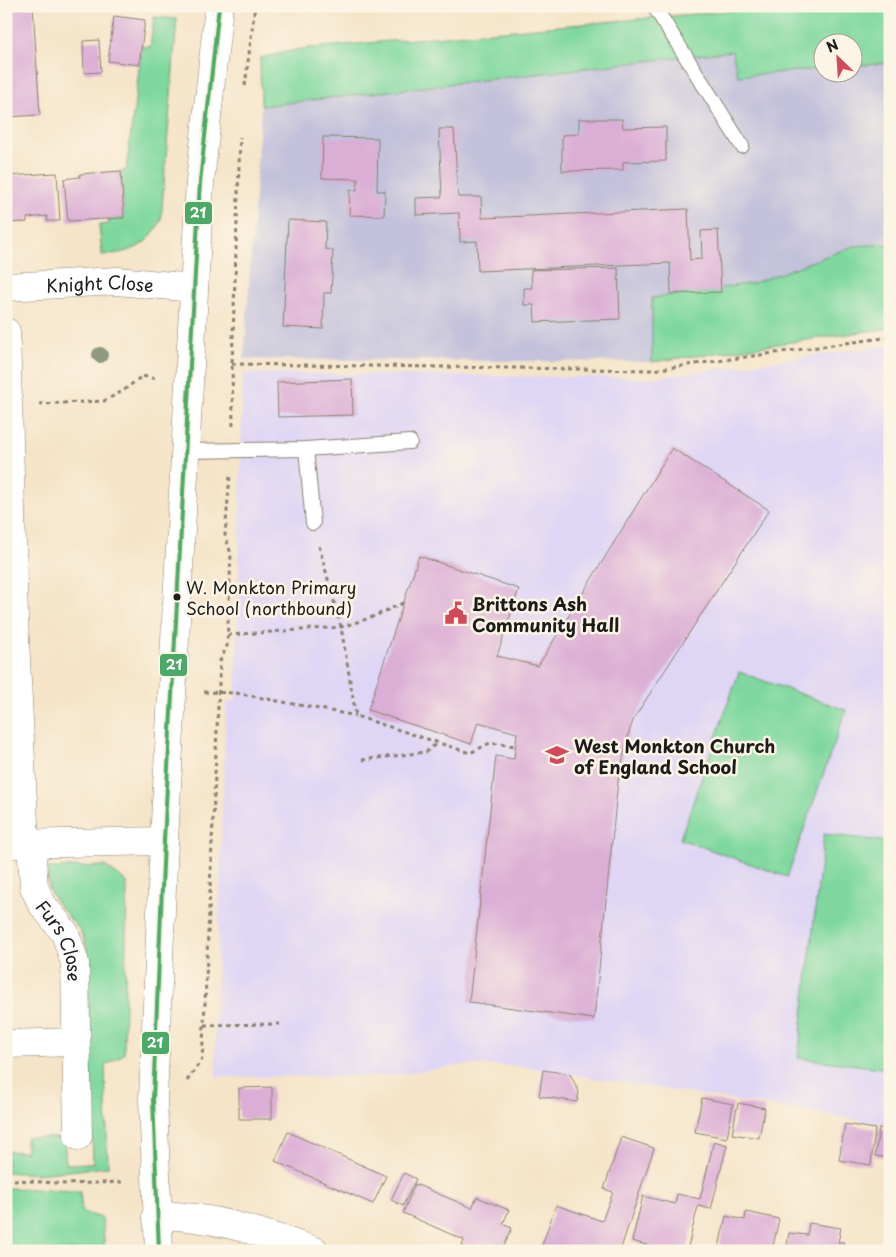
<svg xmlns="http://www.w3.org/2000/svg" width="896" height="1257" font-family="'Playpen Sans',sans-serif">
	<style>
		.built { fill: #dfd5f5 }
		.industrial { fill: #c3c1db }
		.green { fill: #7ed89e; stroke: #4d7a5d }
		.building { fill: #dbaed6 }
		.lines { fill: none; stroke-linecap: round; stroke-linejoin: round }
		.lane-casing { stroke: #888072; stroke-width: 16 }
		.street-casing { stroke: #888072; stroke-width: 29 }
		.path { stroke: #888072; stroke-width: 3; stroke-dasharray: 4 4; stroke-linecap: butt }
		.lane { stroke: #fff; stroke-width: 14 }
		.street { stroke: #fff; stroke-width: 28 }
		.bus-1-casing { stroke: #fcf5e5; stroke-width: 8 }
		.bus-1 { stroke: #4caa68; stroke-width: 4 }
		.tree { fill: #909a83 }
		.bus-dot { fill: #1c1c1c; stroke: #fcf5e5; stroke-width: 2 }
		.labels { text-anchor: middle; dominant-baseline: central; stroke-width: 5; stroke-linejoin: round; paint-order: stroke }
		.bus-label { font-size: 17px; fill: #1c1c1c; stroke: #fcf5e5; text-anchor: start }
		.street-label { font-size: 18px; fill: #1c1c1c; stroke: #fcf5e5 }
		.poi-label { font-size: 18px; font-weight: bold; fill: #1c1c1c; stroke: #fcf5e5; text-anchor: start }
		.line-badge { stroke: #fcf5e5; stroke-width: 2 }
		.badge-label { font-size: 14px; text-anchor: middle; font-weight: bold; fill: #fff }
	</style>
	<rect width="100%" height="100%" fill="#fcf5e5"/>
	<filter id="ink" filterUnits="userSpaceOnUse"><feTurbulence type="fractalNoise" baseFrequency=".02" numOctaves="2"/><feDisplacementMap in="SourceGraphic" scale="10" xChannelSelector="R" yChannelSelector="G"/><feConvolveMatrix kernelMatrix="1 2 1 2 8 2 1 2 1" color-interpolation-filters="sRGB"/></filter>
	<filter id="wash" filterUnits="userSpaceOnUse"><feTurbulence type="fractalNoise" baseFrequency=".0096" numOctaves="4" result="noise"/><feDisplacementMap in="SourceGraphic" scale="20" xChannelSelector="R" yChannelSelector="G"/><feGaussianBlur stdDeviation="1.12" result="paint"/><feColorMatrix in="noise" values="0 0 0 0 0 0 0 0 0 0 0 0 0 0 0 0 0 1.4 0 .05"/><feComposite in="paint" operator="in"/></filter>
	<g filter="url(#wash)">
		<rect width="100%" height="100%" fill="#f5e4c8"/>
		<path class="built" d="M890,345V1125L519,1066L464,1065L385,1076L216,1077L215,1025L226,701H236V693L243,373L652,378Z"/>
		<path class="industrial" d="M732,51L738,76L823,69L824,72H854V66L890,63V244L854,246L754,283L652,298V362L244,359L261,106Z"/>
		<g class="green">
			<path d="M750,6H890V63L854,66V42H824L823,69L738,76L732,51L261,106L260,58L300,49L750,9Z"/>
			<path d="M154,17L177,19L161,220C146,248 133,252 102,255L99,225L109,224V219L124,218L121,171H126L142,46L150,47Z"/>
			<path d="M890,244V328L652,362V298L754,283L854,246Z"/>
			<path d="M739,672L846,710L787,877L680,839Z"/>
			<path d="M824,834L890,842V1069L798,1058Z"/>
			<path d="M105,866L127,882L124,1054L105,1066L108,1167L36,1174L6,1172L8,1151L26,1152V1137L64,1138L66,1164L93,1163L87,948L80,930L58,905L49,890L47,868Z"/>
			<path d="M6,1188L80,1191L82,1212L102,1218L105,1251H6Z"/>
		</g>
		<g id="blocks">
			<g class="building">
				<path d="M33,7L40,115L6,117V9Z"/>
				<path d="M114,16L145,20L139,65L108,61Z"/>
				<path d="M99,40L101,72L84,73L83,41Z"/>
				<path d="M579,119H622L623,128L666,127V161L623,162V170L562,171V135L579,134Z"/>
				<path d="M439,129H454L458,197H481L482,218L688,209L690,260L702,259L701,231L718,230L721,292L671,294L670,263L478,271L477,241L460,242L459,213L416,215V198L442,197Z"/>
				<path d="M323,137L378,138L377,191H385L384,216L349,215L350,190H357L358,179L322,178Z"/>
				<path d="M121,171L124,218L68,221L64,179L80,177V174Z"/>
				<path d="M57,173L60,221H47V216L27,218V222L6,223V176Z"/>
				<path d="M288,220L326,222L325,249L333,250L332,277L331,293H324L323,329L283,327Z"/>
				<path d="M618,268L620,319L535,322L534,305H524V288H532L531,270Z"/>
				<path d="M352,379L353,415L278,417L277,382Z"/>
				<path d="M672,448L769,510L634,718L629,732L618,781L594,1019L469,1002L496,756L514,759L517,733L478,722L471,744L368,710L419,556L519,589L497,656L538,666Z"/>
				<path d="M543,1070L570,1074L579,1092L577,1102L539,1096Z"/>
				<path d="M272,1087V1119H239V1088Z"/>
				<path d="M702,1098L733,1104L727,1138L695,1132Z"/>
				<path d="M738,1103L765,1108L759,1138L732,1134Z"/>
				<path d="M845,1124L875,1129L871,1165L839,1160Z"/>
				<path d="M879,1128L890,1129V1158L875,1156Z"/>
				<path d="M288,1132L386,1176L373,1204L275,1161Z"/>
				<path d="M621,1137L654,1148L620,1251H540L556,1205L602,1221L613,1192L604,1189Z"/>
				<path d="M714,1141L727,1145L711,1209L698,1206L687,1251H652L653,1247L632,1241L643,1196L675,1204L677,1194L700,1199Z"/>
				<path d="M404,1173L416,1179L403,1206L391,1200Z"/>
				<path d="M415,1184L472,1208L477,1197L509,1210L503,1224L512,1228L502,1251L484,1249L483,1251H463L461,1250L464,1240L403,1213Z"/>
				<path d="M746,1212L779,1219L772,1251H718L726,1216L745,1220Z"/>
				<path d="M809,1223L841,1228L838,1242H844L843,1251H786L789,1233L807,1235Z"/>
			</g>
		</g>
	</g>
	<g filter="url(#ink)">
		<use href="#blocks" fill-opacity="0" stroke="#888072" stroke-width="1"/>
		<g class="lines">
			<defs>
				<g id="lane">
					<path d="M654,6L742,146"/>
					<path d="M306,449L313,523"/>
					<path d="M184,451L306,449L410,442"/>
				</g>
				<g id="street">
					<path id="s1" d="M6,287L117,281L194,288"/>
					<path d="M6,332L14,619L25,843"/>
					<path id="s2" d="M31,843L34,887L42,904L65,933L75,963L78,1136"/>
					<path d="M13,844L164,841"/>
					<path d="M6,1044L76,1042"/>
					<path d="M156,1216C210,1214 265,1234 315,1251"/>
					<path d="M159,1251L153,1099L164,841L200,182L219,6"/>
				</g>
			</defs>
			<use href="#lane" class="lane-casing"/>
			<use href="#street" class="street-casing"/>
			<g class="path">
				<path d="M245,86L255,6"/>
				<path d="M232,364L652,370L890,337"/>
				<path d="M39,404L104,401L123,391L142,376L157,379"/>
				<path d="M233,426L232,364L240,137"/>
				<path d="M319,546L341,627L356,716L470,753L490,743L516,746"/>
				<path d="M228,635L341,627L370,618L403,603"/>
				<path d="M204,692L236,693L356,716"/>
				<path d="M362,760L426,752L437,743"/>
				<path d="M204,1025L281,1024"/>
				<path d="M187,1081L202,1059L204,1025L220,661L227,646L231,554L225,535L230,475"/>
				<path d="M6,1179L66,1184L124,1182"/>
			</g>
			<use href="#lane" class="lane"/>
			<use href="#street" class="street"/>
			<defs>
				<path id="bus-1" d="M159,1251L153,1099L164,841L200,182L219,6"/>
			</defs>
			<use href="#bus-1" class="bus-1-casing"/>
			<use href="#bus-1" class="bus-1"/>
		</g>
		<circle class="tree" cx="100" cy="355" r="8"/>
	</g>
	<defs>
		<symbol id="civic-bare" viewBox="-9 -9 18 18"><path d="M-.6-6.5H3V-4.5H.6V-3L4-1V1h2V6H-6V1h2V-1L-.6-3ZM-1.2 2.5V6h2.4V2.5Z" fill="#d1495b" stroke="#fcf5e5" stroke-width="2.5" paint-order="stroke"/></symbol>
		<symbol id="school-bare" viewBox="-9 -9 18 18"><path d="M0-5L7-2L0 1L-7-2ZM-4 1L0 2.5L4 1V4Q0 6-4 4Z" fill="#d1495b" stroke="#fcf5e5" stroke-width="2.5" paint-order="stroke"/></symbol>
	</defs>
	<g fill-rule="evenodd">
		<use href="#civic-bare" x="440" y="597" width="32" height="32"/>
		<use href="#school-bare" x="541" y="739" width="32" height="32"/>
	</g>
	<circle class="bus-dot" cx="177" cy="597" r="4.5"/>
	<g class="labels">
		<g class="bus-label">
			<text x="186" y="587">W. Monkton Primary<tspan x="186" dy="21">School (northbound)</tspan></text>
		</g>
		<g class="street-label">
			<text stroke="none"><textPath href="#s1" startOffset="94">Knight Close</textPath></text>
			<text stroke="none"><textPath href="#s2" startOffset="105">Furs Close</textPath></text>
		</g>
		<g class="poi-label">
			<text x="472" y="603">Brittons Ash<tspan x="472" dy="21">Community Hall</tspan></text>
			<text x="574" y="745">West Monkton Church<tspan x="574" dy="21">of England School</tspan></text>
		</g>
	</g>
	<g class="line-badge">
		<rect x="184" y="201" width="29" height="24" rx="5" fill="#4caa68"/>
		<rect x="159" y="653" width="29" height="24" rx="5" fill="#4caa68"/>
		<rect x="141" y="1031" width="29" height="24" rx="5" fill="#4caa68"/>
	</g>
	<g class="badge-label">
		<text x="198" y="218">21</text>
		<text x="174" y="670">21</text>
		<text x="155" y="1048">21</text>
	</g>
	<rect width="896" height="1257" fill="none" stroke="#fcf5e5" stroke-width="25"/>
	<g transform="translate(838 58) rotate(335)"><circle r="24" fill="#fcf5e5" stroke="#a29e95"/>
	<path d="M0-4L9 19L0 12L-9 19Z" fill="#d1495b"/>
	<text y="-8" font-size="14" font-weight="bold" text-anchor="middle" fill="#1c1c1c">N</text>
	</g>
</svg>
